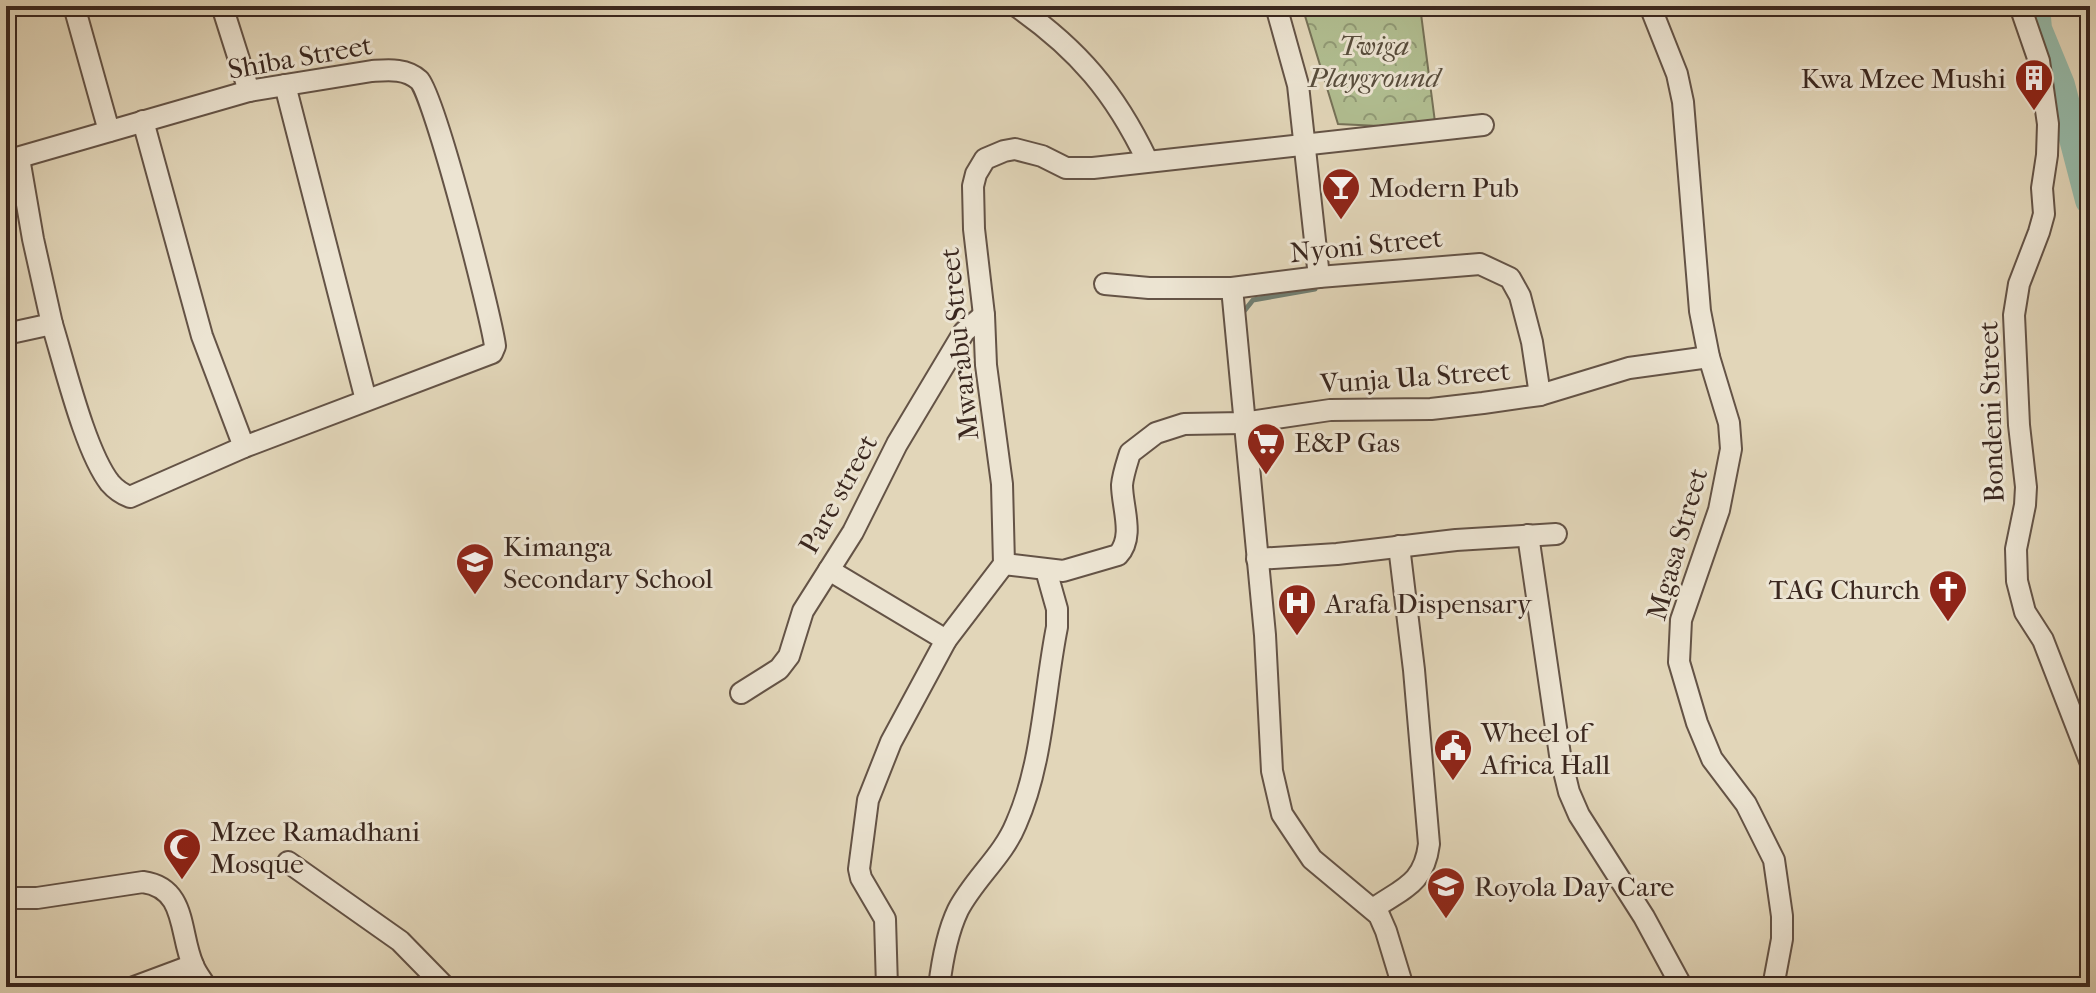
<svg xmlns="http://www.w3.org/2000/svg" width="2096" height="993" font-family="'IM FELL French Canon',serif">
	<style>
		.park { fill: url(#park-crowns); stroke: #767258; stroke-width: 2 }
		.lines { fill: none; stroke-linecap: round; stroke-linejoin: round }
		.stream { stroke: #717f72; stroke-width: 5 }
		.river { stroke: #96baa9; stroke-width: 30 }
		.street-casing { stroke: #645346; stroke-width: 24 }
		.street { stroke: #ece4d2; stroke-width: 20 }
		.labels { text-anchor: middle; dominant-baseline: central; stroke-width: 6; stroke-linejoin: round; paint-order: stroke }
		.park-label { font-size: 28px; font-style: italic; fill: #584d3c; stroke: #ece4d2 }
		.street-label { font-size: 28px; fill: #3a271f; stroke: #ece4d2 }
		.poi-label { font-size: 28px; fill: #3a271f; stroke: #ece4d2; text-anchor: start }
	</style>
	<defs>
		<pattern id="park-crowns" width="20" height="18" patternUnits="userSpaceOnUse" patternTransform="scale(2)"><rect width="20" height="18" fill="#b1be91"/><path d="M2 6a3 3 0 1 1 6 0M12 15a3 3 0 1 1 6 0" fill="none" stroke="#919a76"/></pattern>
	</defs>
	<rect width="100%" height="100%" fill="#e2d6b9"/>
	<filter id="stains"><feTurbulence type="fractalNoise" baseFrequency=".0025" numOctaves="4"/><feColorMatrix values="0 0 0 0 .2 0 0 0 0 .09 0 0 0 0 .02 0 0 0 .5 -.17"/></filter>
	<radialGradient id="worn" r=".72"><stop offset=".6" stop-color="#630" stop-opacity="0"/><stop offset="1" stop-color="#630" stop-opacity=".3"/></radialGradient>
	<path class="park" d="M1302,6H1420L1435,122L1379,126L1338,124Z"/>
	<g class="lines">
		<path class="stream" d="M1241,315L1253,300L1315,289"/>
		<path class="river" d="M2035,6L2037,29L2060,85L2090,200"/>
		<defs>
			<g id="street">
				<path d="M74,6L109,131"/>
				<path d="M222,6L249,91"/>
				<path d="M1016,6C1078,49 1115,93 1147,160"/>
				<path d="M1276,6L1298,85L1319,277"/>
				<path d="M1650,6L1677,74L1683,102L1700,311L1709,357L1729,423L1731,449L1719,510L1681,620L1679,662L1697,723L1712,759L1746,804L1774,860L1782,916V939L1773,987"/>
				<path d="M2020,6L2039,61L2048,124L2047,155L2042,188L2044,214L2039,232L2019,284L2014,315L2019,425L2026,487L2025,505L2016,549L2017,581L2025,612L2043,640L2090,761"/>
				<path d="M285,85L366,400"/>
				<path d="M143,121L202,336L244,447"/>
				<path d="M6,161L249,91L372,71C388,70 406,68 419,80C434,93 491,315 495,346L492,353L244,447L130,497C122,494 116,490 110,483C85,451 65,366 52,324"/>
				<path d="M1105,284L1149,288H1232L1319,277L1480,264L1510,278L1520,296L1532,342L1540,395"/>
				<path d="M1232,288L1265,635L1272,771L1282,814L1312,859L1379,915L1386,931L1403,987"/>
				<path d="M6,334L52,324L33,239L19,158"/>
				<path d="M1528,535L1560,755L1569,792L1579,815L1644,917L1682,987"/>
				<path d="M1257,559L1337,554L1456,540L1556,534"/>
				<path d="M1004,564L1063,571L1118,555C1135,537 1122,507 1122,485C1123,474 1127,463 1130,453L1156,433L1184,424L1243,423L1330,410L1431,409L1483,403L1540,395L1629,368L1709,357"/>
				<path d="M829,570L946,640"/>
				<path d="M741,693L779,669L789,656L803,611L853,532L897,444L964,332L984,315"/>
				<path d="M288,862L400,941L445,987"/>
				<path d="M6,898H37L143,882C187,888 179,933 193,965C196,973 202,980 206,987"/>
				<path d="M1373,909C1403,888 1424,884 1429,844L1414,670L1399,546"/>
				<path d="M134,987L193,965"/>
				<path d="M887,987L885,919L861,878L859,869L868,800L891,742L946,640L1004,564L1002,484L986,365L984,315L974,229L973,186L976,174L985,159L1004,151L1015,149L1042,156L1066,168H1093L1483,125"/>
				<path d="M939,987C942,962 947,933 958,910C974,879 1003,856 1016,824C1043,763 1044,692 1057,627V609L1046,570"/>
			</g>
		</defs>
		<use href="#street" class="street-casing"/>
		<use href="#street" class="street"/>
	</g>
	<defs>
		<symbol id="building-pin" viewBox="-11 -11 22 30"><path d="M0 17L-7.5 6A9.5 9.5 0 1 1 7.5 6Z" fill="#8f2418" stroke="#ece4d2"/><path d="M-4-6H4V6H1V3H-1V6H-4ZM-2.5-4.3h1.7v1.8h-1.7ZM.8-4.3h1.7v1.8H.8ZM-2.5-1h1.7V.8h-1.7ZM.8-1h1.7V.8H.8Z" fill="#fff"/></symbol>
		<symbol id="bar-pin" viewBox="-11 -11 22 30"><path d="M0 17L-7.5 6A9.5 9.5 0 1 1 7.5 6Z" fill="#8f2418" stroke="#ece4d2"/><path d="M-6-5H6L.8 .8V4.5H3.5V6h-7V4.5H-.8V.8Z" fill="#fff"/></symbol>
		<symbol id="supermarket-pin" viewBox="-11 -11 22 30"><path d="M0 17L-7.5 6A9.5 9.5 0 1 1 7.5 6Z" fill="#8f2418" stroke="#ece4d2"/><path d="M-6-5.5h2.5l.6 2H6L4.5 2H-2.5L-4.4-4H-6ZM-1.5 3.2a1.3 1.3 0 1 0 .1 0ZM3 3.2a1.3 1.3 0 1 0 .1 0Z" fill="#fff"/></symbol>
		<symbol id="school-pin" viewBox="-11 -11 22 30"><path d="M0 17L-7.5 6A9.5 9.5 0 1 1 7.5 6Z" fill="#8f2418" stroke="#ece4d2"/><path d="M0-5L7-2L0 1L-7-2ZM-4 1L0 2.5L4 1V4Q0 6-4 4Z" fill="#fff"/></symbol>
		<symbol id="church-pin" viewBox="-11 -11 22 30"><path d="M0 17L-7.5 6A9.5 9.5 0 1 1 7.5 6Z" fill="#8f2418" stroke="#ece4d2"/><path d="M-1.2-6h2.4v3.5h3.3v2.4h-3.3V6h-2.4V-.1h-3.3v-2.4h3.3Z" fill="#fff"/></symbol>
		<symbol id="hospital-pin" viewBox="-11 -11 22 30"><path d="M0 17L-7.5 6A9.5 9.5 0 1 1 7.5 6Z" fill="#8f2418" stroke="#ece4d2"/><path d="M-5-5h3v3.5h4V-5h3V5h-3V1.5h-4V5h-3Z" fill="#fff"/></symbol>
		<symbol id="civic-pin" viewBox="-11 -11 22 30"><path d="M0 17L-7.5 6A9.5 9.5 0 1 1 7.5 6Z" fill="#8f2418" stroke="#ece4d2"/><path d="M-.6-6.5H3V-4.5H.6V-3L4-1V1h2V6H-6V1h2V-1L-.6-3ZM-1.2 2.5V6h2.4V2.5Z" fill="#fff"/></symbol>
		<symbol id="mosque-pin" viewBox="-11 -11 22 30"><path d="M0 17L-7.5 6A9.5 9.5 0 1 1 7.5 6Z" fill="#8f2418" stroke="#ece4d2"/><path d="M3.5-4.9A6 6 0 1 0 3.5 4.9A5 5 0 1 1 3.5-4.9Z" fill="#fff"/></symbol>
	</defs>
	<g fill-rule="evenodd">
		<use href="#building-pin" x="2012" y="56" width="44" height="60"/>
		<use href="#bar-pin" x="1319" y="165" width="44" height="60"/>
		<use href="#supermarket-pin" x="1244" y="420" width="44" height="60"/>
		<use href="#school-pin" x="453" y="540" width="44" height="60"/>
		<use href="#church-pin" x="1926" y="567" width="44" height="60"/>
		<use href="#hospital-pin" x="1275" y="581" width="44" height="60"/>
		<use href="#civic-pin" x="1431" y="726" width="44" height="60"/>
		<use href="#mosque-pin" x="160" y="825" width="44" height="60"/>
		<use href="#school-pin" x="1424" y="864" width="44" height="60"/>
	</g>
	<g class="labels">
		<g class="park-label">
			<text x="1374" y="45">Twiga<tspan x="1374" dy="32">Playground</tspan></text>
		</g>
		<g class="street-label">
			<text transform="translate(300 57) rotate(-10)">Shiba Street</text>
			<text transform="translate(1366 245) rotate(-6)">Nyoni Street</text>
			<text transform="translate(959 344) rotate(-96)">Mwarabu Street</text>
			<text transform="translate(1415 377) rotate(-4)">Vunja Ua Street</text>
			<text transform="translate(1991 412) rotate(-92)">Bondeni Street</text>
			<text transform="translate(838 494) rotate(-61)">Pare street</text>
			<text transform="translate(1677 544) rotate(-74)">Mgasa Street</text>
		</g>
		<g class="poi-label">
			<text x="2006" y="78" text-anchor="end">Kwa Mzee Mushi</text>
			<text x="1369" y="187">Modern Pub</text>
			<text x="1294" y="442">E&amp;P Gas</text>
			<text x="503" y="546">Kimanga<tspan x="503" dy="32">Secondary School</tspan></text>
			<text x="1920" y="589" text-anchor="end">TAG Church</text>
			<text x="1325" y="603">Arafa Dispensary</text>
			<text x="1481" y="732">Wheel of<tspan x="1481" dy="32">Africa Hall</tspan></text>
			<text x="210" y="831">Mzee Ramadhani<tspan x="210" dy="32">Mosque</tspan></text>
			<text x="1474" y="886">Royola Day Care</text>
		</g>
	</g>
	<rect width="2096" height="993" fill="none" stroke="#e2d6b9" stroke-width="32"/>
	<rect x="8" y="8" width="2080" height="977" fill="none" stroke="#3a271f" stroke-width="4"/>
	<rect x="16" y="16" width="2064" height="961" fill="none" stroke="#3a271f" stroke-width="2"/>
	<rect width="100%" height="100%" filter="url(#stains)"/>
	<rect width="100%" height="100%" fill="url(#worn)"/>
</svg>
